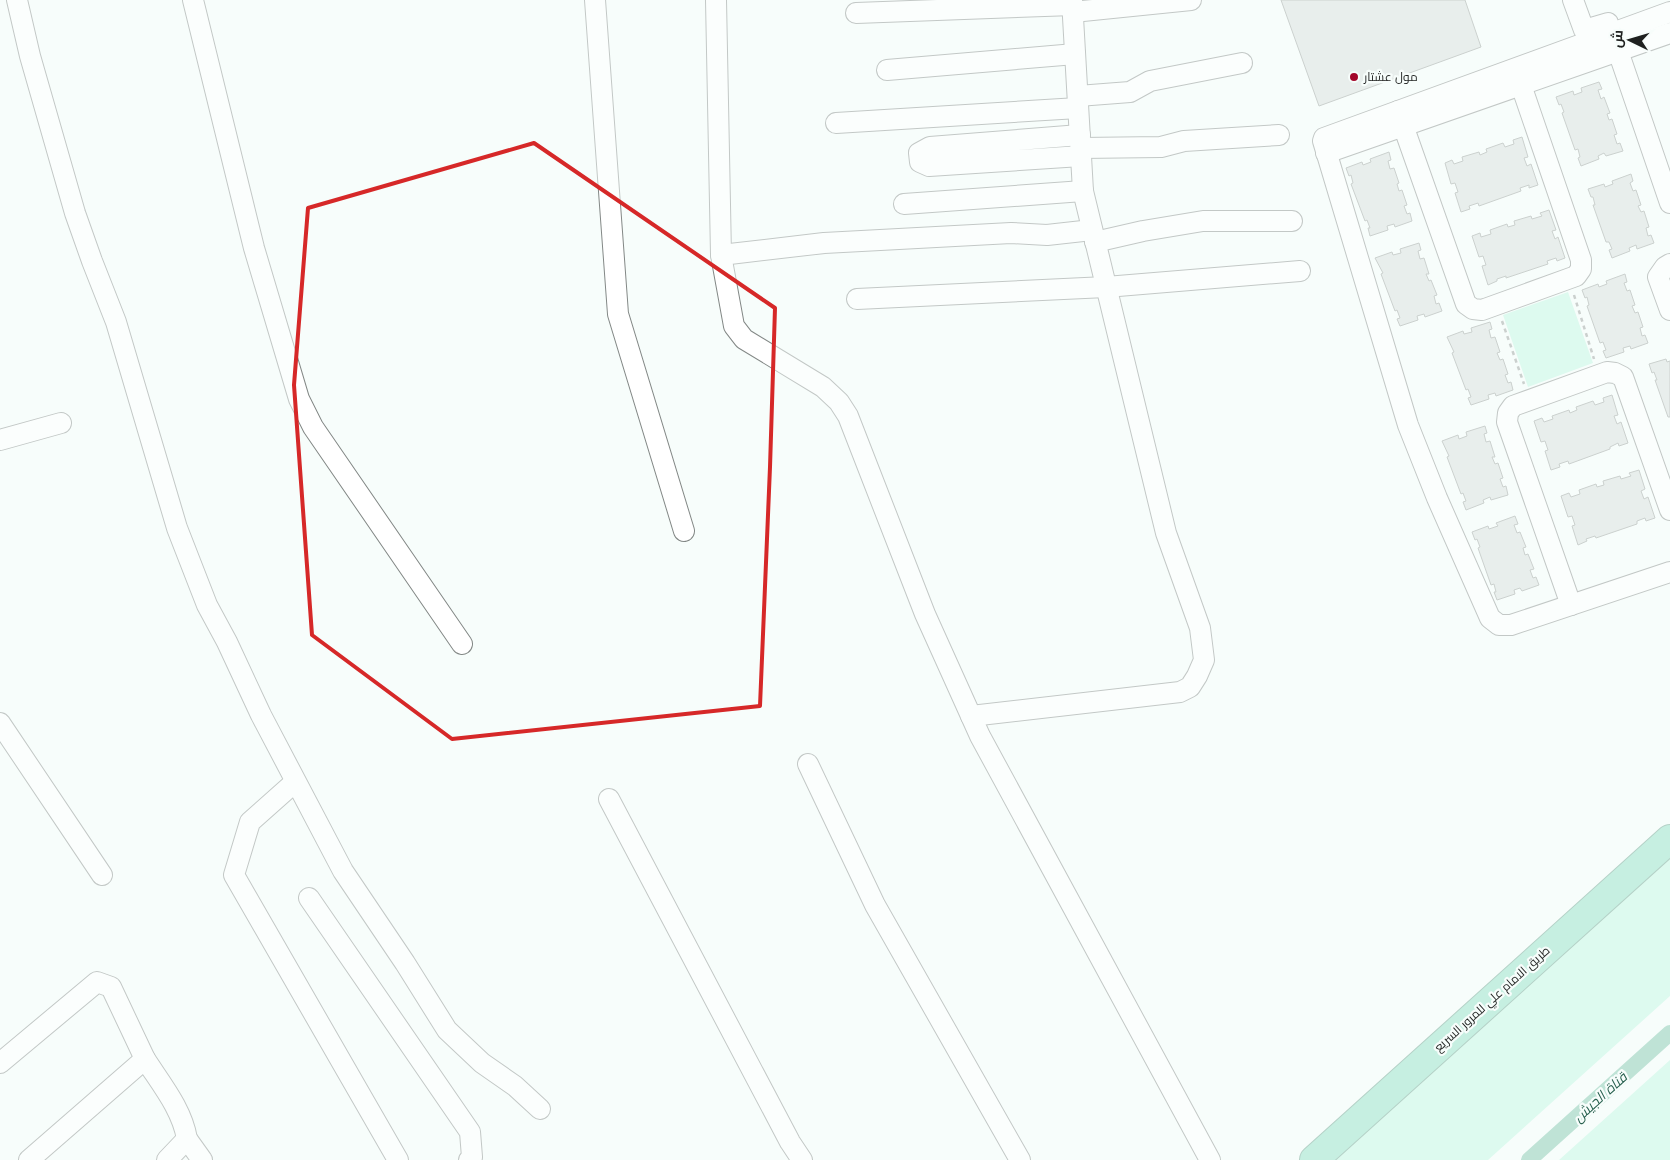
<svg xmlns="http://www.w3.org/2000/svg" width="1670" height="1160" font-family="Arial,Cairo,sans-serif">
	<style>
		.green { fill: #bdf6e0 }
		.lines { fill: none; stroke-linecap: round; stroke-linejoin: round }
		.canal { stroke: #7bc3a9; stroke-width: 16 }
		.building { fill: #d6dcd9; stroke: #959b98 }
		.minor-casing { stroke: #838886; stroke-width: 22 }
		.highway-casing { stroke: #649c88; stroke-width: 30 }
		.path { stroke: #949997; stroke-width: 2.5; stroke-dasharray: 4 4; stroke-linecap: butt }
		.minor { stroke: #fff; stroke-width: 20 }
		.highway { stroke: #89dec1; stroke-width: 28 }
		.marked { fill: none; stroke: #d62828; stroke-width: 4; stroke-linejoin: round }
		.poi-dot { fill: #a3062a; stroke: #f7fdfb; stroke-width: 2 }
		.labels { text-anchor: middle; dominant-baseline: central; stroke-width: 4.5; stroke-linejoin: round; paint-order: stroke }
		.poi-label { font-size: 12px; fill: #1e201f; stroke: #f7fdfb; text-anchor: start }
		.street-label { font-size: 12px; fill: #1e201f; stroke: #f7fdfb }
		.water-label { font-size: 14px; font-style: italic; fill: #265f4d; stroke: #f7fdfb }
	</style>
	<rect width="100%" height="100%" fill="#f7fdfb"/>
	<g class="green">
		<path d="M1568,292L1593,363L1528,387L1503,315Z"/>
		<path d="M1670,855V996L1488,1160H1332Z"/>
		<path d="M1670,1060V1160H1559Z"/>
	</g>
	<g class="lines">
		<path class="canal" d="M1529,1160L1670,1033"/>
	</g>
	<g class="building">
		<path d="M1281,0H1465L1481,47L1319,106Z"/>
		<path d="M1599,82L1602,89L1598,90L1601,99L1604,97L1610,113L1607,114L1609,120L1612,119L1617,134L1614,135L1617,144L1620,143L1623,151L1606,156L1604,153L1598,156L1599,159L1581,166L1578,158L1580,157L1578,149L1575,150L1562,113L1564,112L1561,104L1559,105L1556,97L1573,91L1574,95L1582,92L1581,88Z"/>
		<path d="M1522,137L1528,157L1524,158L1527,166L1531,164L1538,185L1529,188V185L1520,188L1521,191L1479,206L1478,203L1469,206L1470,209L1461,212L1455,193L1458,192L1455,183L1451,184L1445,163L1452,160L1454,164L1463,161L1462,157L1479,152L1480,155L1487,152L1486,149L1503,143L1505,147L1514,144L1513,140Z"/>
		<path d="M1389,152L1391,160L1388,161L1390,169L1394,168L1399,183L1397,184L1399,191L1402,190L1407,205L1404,206L1407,214L1410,213L1412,221L1395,227L1394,224L1387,226L1388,230L1370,236L1368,228H1370L1367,220L1365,221L1351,184L1353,183L1351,175L1349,176L1346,168L1362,162L1363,165L1371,162L1370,159Z"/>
		<path d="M1631,174L1633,181L1630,183L1633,191L1636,190L1641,205L1638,206L1641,212L1644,211L1649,227L1646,228L1648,236L1651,235L1654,243L1637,249L1636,245L1629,248L1630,251L1612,258L1609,250L1612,249L1609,242H1606L1593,205H1595L1593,197H1591L1588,189L1604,184L1605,187L1613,184L1612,181Z"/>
		<path d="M1549,210L1556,230L1552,231L1555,239L1558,237L1565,258L1557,261L1556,258L1547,261L1548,264L1506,278V276L1497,279V281L1488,285L1482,266L1486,265L1483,256L1479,257L1472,236L1480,233L1481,237L1491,234L1490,230L1507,224L1508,227L1515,225L1514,221L1531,216L1532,219L1542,216L1540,213Z"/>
		<path d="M1419,243L1421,250L1418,251L1420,259L1424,258L1429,274H1426L1429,281L1431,280L1437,295L1434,296L1436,304L1439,303L1442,311L1425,317L1424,314L1417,316L1418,320L1400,326L1397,319L1400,318L1397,310L1395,311L1381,274L1383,273L1375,258L1392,252L1393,255L1401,253L1400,249Z"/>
		<path d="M1625,274L1627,282L1624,283L1627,291L1630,290L1635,305L1632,306L1635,313L1638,312L1643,327L1640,328L1642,336L1645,335L1648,343L1631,349L1630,346L1623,348L1624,352L1606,358L1603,351L1606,350L1603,342L1600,343L1587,306L1589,305L1587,297L1585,298L1582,290L1598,284L1599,287L1607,284L1606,281Z"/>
		<path d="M1490,322L1492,329L1489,330L1491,338L1495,337L1500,352L1497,353L1500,360L1503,359L1508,374L1505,375L1508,383L1511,382L1513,390L1496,396L1495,393L1488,395L1489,399L1471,405L1468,398L1471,397L1468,389L1466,390L1452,353L1454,352L1447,337L1463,331L1464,334L1472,332L1471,328Z"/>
		<path d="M1666,359L1667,362L1670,361V417H1668L1655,380H1657L1654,372L1652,373L1649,364Z"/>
		<path d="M1612,395L1618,415L1614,416L1617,424L1621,422L1628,443L1619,446L1618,443L1610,447V449L1569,464L1568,461L1559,464L1560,467L1551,470L1545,451L1548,450L1545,441L1541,442L1534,421L1542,418L1544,422L1553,419L1552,416L1569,410L1570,413L1577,410L1576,407L1593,401L1595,405L1604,402L1603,398Z"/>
		<path d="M1485,426L1487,433L1484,434L1486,442L1490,441L1495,457H1492L1495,464L1498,463L1503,478L1500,479L1503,487L1506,486L1508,495L1491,500L1490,497L1483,500L1484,503L1466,510L1463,502L1466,501L1463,493L1461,494L1447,457L1449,456L1442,441L1458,435L1459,439L1467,436L1466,432Z"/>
		<path d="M1639,470L1645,489L1641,491L1644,499L1648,497L1655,518L1646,521L1645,518L1637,521V524L1596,538L1595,536L1586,539L1587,541L1578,545L1572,526L1575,525L1572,516L1568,517L1561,496L1569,493L1571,497L1580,494L1579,490L1596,484L1597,487L1604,485L1603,481L1620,476L1621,479L1631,476L1629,473Z"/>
		<path d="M1515,516L1518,524L1514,525L1517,533L1520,532L1526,547L1523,548L1525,555L1528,554L1534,569L1530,570L1533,578L1536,577L1539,585L1522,591L1520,588L1514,590L1515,594L1497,600L1494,592H1496L1494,584L1491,585L1478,548L1480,547L1477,539L1475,540L1472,532L1488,526L1489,529L1498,526L1496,523Z"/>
	</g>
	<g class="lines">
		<defs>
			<g id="minor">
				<path d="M17,0L30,56L75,213L92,261L116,322L177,528L207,605L227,642L261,715L343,871L405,963L447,1030L482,1063L515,1086L540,1109"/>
				<path d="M193,0L254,248L299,399L313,427L462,644"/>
				<path d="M595,0L618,314L684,531"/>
				<path d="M716,0L721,255L734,326L744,339L823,387L839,402L848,416L925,614L980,736L1210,1160"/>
				<path d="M1573,0L1584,30L1608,23"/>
				<path d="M1073,12L1191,0"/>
				<path d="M1670,12L1324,138L1323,141L1408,425L1437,498L1490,618L1499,625H1511L1670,572"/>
				<path d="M856,13L1073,5"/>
				<path d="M1618,51L1670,203"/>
				<path d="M887,70L1075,54"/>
				<path d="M1078,96L1130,92L1150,81L1242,63"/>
				<path d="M1398,111L1466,304L1473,309L1482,310L1576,276L1581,269V260L1521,85"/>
				<path d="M836,123L1078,108"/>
				<path d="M1080,135L930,147L919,153L920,162L929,166L1081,156"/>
				<path d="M1081,148L1161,147L1184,141L1279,135"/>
				<path d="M1326,153L1670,33"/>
				<path d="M904,204L1083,191"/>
				<path d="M1095,242L1143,231L1203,221H1292"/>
				<path d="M721,255L824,243L1011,233L1047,235L1092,230"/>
				<path d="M1670,264L1665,267L1658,277L1670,310"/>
				<path d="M857,299L1106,287L1300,271"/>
				<path d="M0,440L61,423"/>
				<path d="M1571,605L1507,422L1508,413L1513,406L1607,372L1615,373L1623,377L1670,510"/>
				<path d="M971,716L1180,692L1190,687L1197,676L1204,660L1200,628L1166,533L1083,191L1072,0"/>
				<path d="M0,723L102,875"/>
				<path d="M808,764L875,905L1020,1160"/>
				<path d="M295,782L250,822L234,875L398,1160"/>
				<path d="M609,799L790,1142L802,1160"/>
				<path d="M309,898L470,1132L472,1157L469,1160"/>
				<path d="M145,1059C161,1084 182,1109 187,1139L167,1160"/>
				<path d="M0,1063L97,982L111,987L145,1059L29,1160"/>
				<path d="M187,1139L202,1160"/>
			</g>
			<path id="highway" d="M1314,1160L1670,839"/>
		</defs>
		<use href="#minor" class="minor-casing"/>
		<use href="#highway" class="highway-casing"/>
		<g class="path">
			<path d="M1574,295L1594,359"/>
			<path d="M1502,321L1524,384"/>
		</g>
		<use href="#minor" class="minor"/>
		<use href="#highway" class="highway"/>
	</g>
	<path d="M0 0H1670V1160H0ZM534,143L775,308L770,467L760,706L452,739L312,635L294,385L308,208Z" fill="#f7fdfb" fill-opacity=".55" fill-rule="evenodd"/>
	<path class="marked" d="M534,143L775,308L770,467L760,706L452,739L312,635L294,385L308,208Z"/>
	<circle class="poi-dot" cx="1354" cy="77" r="5"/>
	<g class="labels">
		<g class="poi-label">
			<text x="1364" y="77">مول عشتار</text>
		</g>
		<g class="street-label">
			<text transform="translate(1492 999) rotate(-42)">طريق الامام علي للمرور السريع</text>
		</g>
		<g class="water-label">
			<text transform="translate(1600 1097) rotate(-42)">قناة الجيش</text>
		</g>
	</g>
	<g transform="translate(1630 40) rotate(275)" stroke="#f7fdfb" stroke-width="4" paint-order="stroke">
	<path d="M0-4L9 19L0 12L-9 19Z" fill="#1e201f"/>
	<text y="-8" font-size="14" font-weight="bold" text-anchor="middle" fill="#1e201f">ش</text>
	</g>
</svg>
